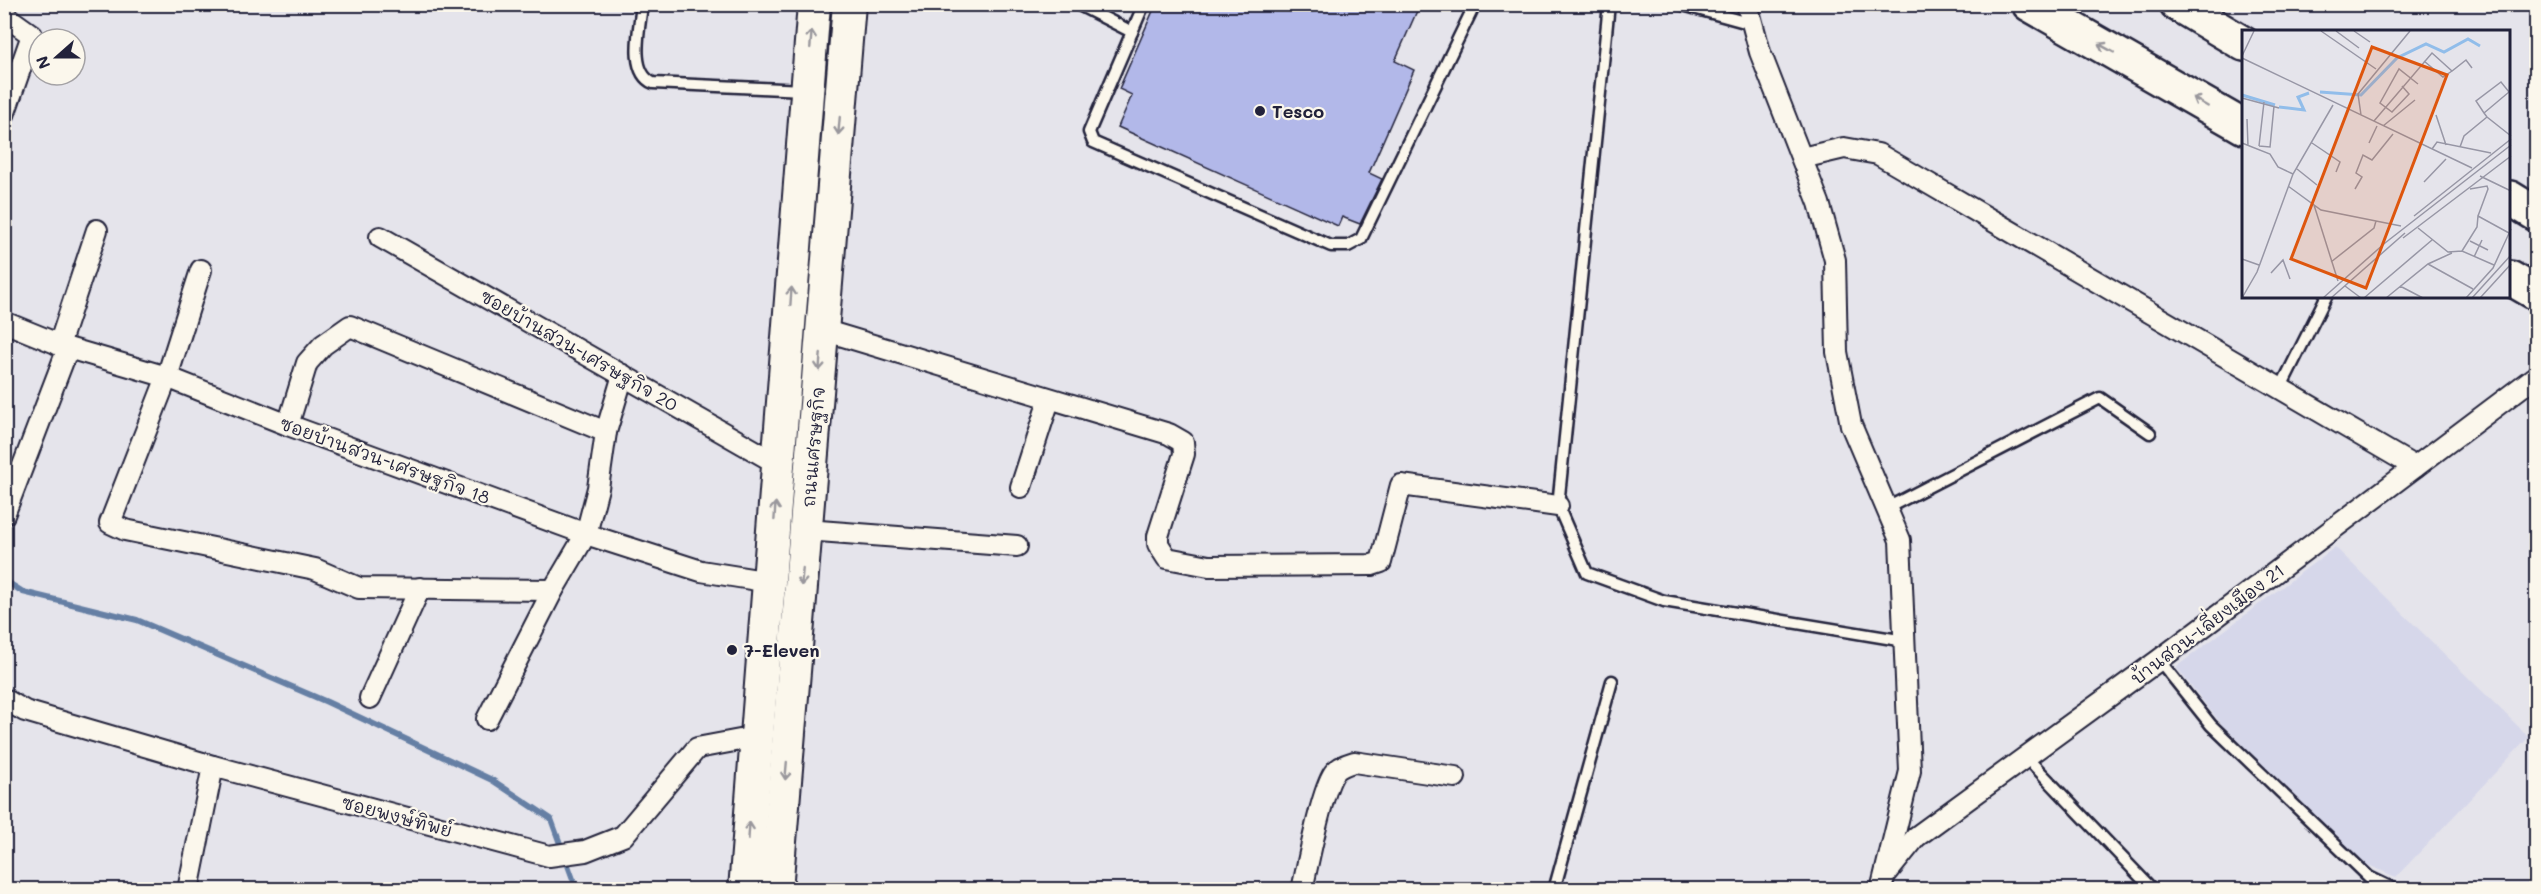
<svg xmlns="http://www.w3.org/2000/svg" width="2541" height="894" font-family="Mali,'Playpen Sans Thai',sans-serif">
	<style>
		.built { fill: #d6d7ea }
		.lines { fill: none; stroke-linecap: round; stroke-linejoin: round }
		.stream { stroke: #657fa4; stroke-width: 6 }
		.building { fill: #b2b8e9; stroke: #22223b; stroke-width: 1.5 }
		.service-casing { stroke: #22223b; stroke-width: 15 }
		.minor-casing { stroke: #22223b; stroke-width: 24 }
		.primary-casing { stroke: #22223b; stroke-width: 36 }
		.trunk-casing { stroke: #22223b; stroke-width: 38 }
		.service { stroke: #fbf7ec; stroke-width: 10 }
		.minor { stroke: #fbf7ec; stroke-width: 20 }
		.primary { stroke: #fbf7ec; stroke-width: 32 }
		.trunk { stroke: #fbf7ec; stroke-width: 33 }
		.oneway { stroke: #99979c }
		.poi-dot { fill: #22223b; stroke: #fbf7ec; stroke-width: 2 }
		.labels { text-anchor: middle; dominant-baseline: central; stroke-width: 4.5; stroke-linejoin: round; paint-order: stroke }
		.poi-label { font-size: 18px; font-weight: bold; fill: #22223b; stroke: #fbf7ec; text-anchor: start }
		.street-label { font-size: 18px; fill: #22223b; stroke: #fbf7ec }
		.inset-river { fill: none; stroke: #91bdea; stroke-width: 3 }
		.inset-road { fill: none; stroke: #9796a5; stroke-width: 1.5 }
		.view { fill: #de560e; fill-opacity: 0.15; stroke: #de560e; stroke-width: 3 }
		.inset-edge { fill: none; stroke: #22223b; stroke-width: 3 }
	</style>
	<rect width="100%" height="100%" fill="#e5e4eb"/>
	<filter id="ink" filterUnits="userSpaceOnUse"><feTurbulence type="fractalNoise" baseFrequency=".0167" numOctaves="2"/><feDisplacementMap in="SourceGraphic" scale="12" xChannelSelector="R" yChannelSelector="G"/><feConvolveMatrix kernelMatrix="1 2 1 2 8 2 1 2 1" color-interpolation-filters="sRGB"/></filter>
	<g filter="url(#ink)">
		<path class="built" d="M2335,547L2529,737L2396,877L2366,864L2223,726L2176,667Z"/>
		<g class="lines">
			<path class="stream" d="M4,580L23,592L137,620L327,702L492,780L551,819L577,890"/>
		</g>
		<path class="building" d="M1156,4H1420L1395,61L1414,70L1369,173L1382,179L1360,224L1342,217L1338,226L1118,127L1132,95L1119,89Z"/>
		<g class="lines">
			<defs>
				<g id="service">
					<path d="M642,4C640,27 628,72 653,83L804,90"/>
					<path d="M1077,4L1132,32"/>
					<path d="M1144,4L1089,132L1093,142L1331,246H1348L1361,239L1475,4"/>
					<path d="M1609,4L1558,506L1587,573L1664,601L1905,641"/>
					<path d="M1679,4L1752,24"/>
					<path d="M2280,389L2326,297"/>
					<path d="M1887,508L2100,398L2150,433"/>
					<path d="M2159,660L2211,725L2369,877L2396,890"/>
					<path d="M2026,757L2153,890"/>
					<path d="M1554,890L1612,681"/>
				</g>
				<g id="minor">
					<path d="M1747,4L1760,52L1819,203L1835,260L1837,352L1851,425L1900,540L1910,771L1881,890"/>
					<path d="M4,15L32,35L4,115"/>
					<path d="M1802,158L1844,148L1878,154L2415,467"/>
					<path d="M380,237L778,464"/>
					<path d="M201,270L167,377L110,523L125,530L315,569L359,588L553,590L586,534L598,488L606,432L350,326L323,345L307,363L288,425"/>
					<path d="M4,322L68,348L167,377L288,425L586,534L701,571L770,582"/>
					<path d="M823,330L1169,434L1183,442L1184,454L1158,536V544L1167,558L1209,566L1372,565L1381,562L1401,485L1558,506"/>
					<path d="M59,345L97,230"/>
					<path d="M606,432L623,375"/>
					<path d="M1021,487L1049,400"/>
					<path d="M4,515L68,348"/>
					<path d="M806,530L1017,546"/>
					<path d="M370,698L420,588"/>
					<path d="M4,699L25,711L213,766L549,856L585,851L623,836L697,748L756,737"/>
					<path d="M487,719L553,590"/>
					<path d="M1887,873L1916,837L2159,660L2536,376"/>
					<path d="M188,890L213,766"/>
					<path d="M1302,890C1308,864 1321,792 1334,773C1338,767 1347,764 1354,762L1455,777"/>
				</g>
				<g id="primary">
					<path d="M745,890L814,4"/>
					<path d="M776,890L849,4"/>
				</g>
				<g id="trunk">
					<path d="M2029,4L2244,127"/>
					<path d="M2177,4L2244,44"/>
					<path d="M2510,198L2536,214"/>
					<path d="M2510,278L2536,293"/>
				</g>
			</defs>
			<use href="#service" class="service-casing"/>
			<use href="#minor" class="minor-casing"/>
			<use href="#primary" class="primary-casing"/>
			<use href="#trunk" class="trunk-casing"/>
			<use href="#service" class="service"/>
			<use href="#minor" class="minor"/>
			<use href="#primary" class="primary"/>
			<use href="#trunk" class="trunk"/>
		</g>
		<defs><path id="oneway-shaft" d="M-6 0H5M1.5-3L5.5 0L1.5 3" fill="none" stroke-width="1.6" stroke-linecap="round" stroke-linejoin="round" transform="scale(1.5)"/></defs>
		<g class="oneway">
			<use href="#oneway-shaft" transform="translate(811 39) rotate(-85)"/>
			<use href="#oneway-shaft" transform="translate(2106 48) rotate(-151)"/>
			<use href="#oneway-shaft" transform="translate(2200 102) rotate(-150)"/>
			<use href="#oneway-shaft" transform="translate(839 126) rotate(95)"/>
			<use href="#oneway-shaft" transform="translate(791 296) rotate(-86)"/>
			<use href="#oneway-shaft" transform="translate(820 362) rotate(95)"/>
			<use href="#oneway-shaft" transform="translate(775 511) rotate(-86)"/>
			<use href="#oneway-shaft" transform="translate(802 577) rotate(95)"/>
			<use href="#oneway-shaft" transform="translate(786 771) rotate(95)"/>
			<use href="#oneway-shaft" transform="translate(749 831) rotate(-86)"/>
		</g>
	</g>
	<g class="poi-dot">
		<circle cx="1260" cy="111" r="6"/>
		<circle cx="732" cy="650" r="6"/>
	</g>
	<g class="labels">
		<g class="poi-label">
			<text x="1272" y="111">Tesco</text>
			<text x="744" y="650">7-Eleven</text>
		</g>
		<g class="street-label">
			<text transform="translate(579 350) rotate(30)">ซอยบ้านสวน-เศรษฐกิจ 20</text>
			<text transform="translate(813 447) rotate(-85)">ถนนเศรษฐกิจ</text>
			<text transform="translate(385 460) rotate(20)">ซอยบ้านสวน-เศรษฐกิจ 18</text>
			<text transform="translate(2207 624) rotate(-37)">บ้านสวน-เลี่ยงเมือง 21</text>
			<text transform="translate(397 816) rotate(15)">ซอยพงษ์ทิพย์</text>
		</g>
	</g>
	<g transform="translate(2242 30)">
		<rect width="268" height="268" fill="#e5e4eb"/>
		<path class="inset-river" d="M78,62L119,65L155,28L184,14L202,22L226,9L238,16M0,65L33,75M37,77L62,80L56,67L67,63"/>
		<path class="inset-road" d="M79,1L134,39M94,1L117,18M112,1L128,12M0,26L12,1M0,28L230,138M182,31L201,47L210,41M160,56L167,64L150,82L138,73L157,39L176,54M0,68L37,78M242,83L267,62L259,52L234,71L242,83L245,87L269,106M119,85L116,64L168,1M194,85L204,115M5,89L6,116M132,91L190,23L210,41L224,30L230,38M141,96L173,70M0,113L28,124L36,137L51,144M70,113L98,132L94,142M127,113L135,96M17,116L28,117L32,76M17,116L22,72M218,117L222,106L245,87M190,119L195,112L249,123M55,139L75,155M238,146L269,161M182,152L204,129M46,156L79,180L159,196M113,159L120,147L114,143L121,125L130,130L151,104M228,159L245,156L246,159L236,186M72,175L96,251M172,186L269,109M176,198L206,222L220,221L252,235M161,208L269,126M228,211L246,220M220,221L235,197L236,186L267,203M232,227L240,210M0,229L17,235M89,232L132,198L134,191M186,234L231,259M29,243L41,230L48,249M103,256L119,268M158,256L181,268M0,268L15,242L51,144L91,75M81,268L143,213L269,115M89,268L163,203M122,268L190,210M144,268L186,234L210,223M224,268L251,238L269,199M230,268L269,225M238,268L269,234"/>
		<path class="view" d="M130,17L205,45L124,258L49,229Z"/>
		<rect width="268" height="268" class="inset-edge"/>
	</g>
	<rect width="2541" height="894" fill="none" stroke="#fbf7ec" stroke-width="24"/>
	<rect x="12" y="12" width="2517" height="870" fill="none" stroke="#22223b" stroke-width="2" filter="url(#ink)"/>
	<g transform="translate(57 57) rotate(249)"><circle r="28" fill="#fbf7ec" stroke="#a4a2a5" stroke-width="1.5"/>
	<path d="M0-4.5L10 22L0 15L-10 22Z" fill="#22223b"/>
	<text y="-9" font-size="16" font-weight="bold" text-anchor="middle" fill="#22223b">N</text>
	</g>
</svg>
